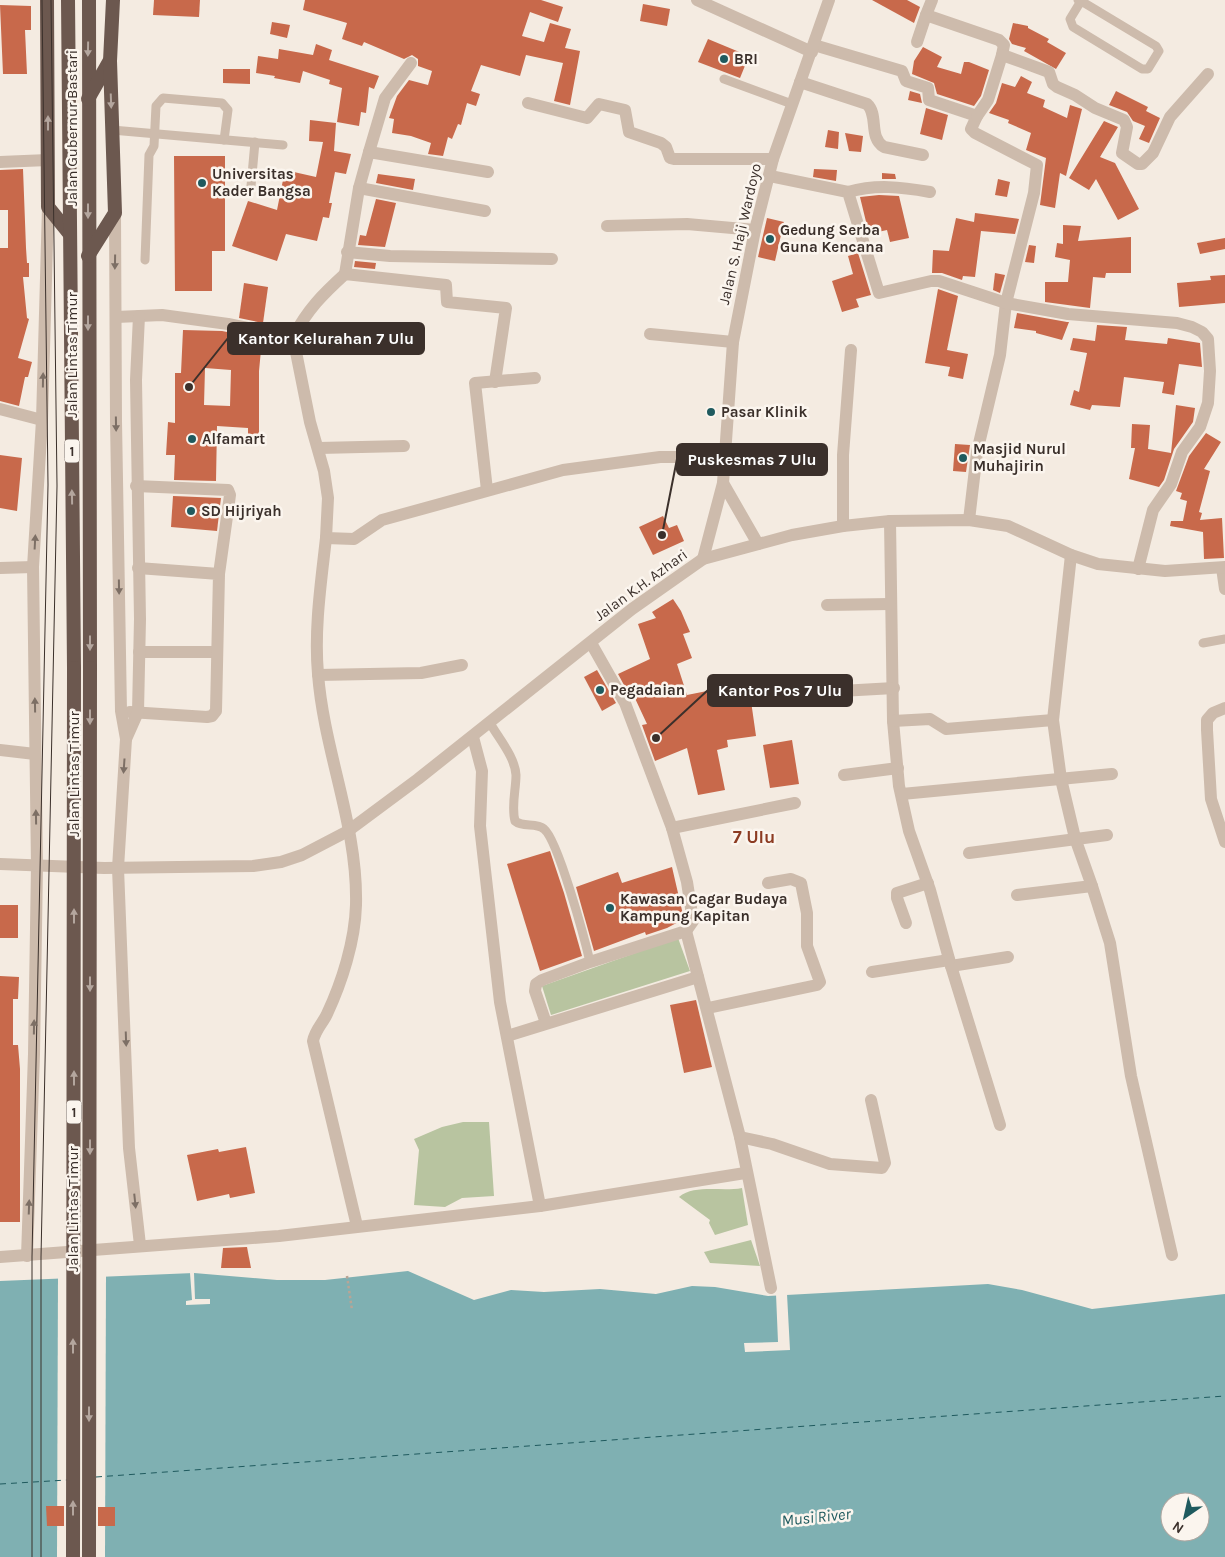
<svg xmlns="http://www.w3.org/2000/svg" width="1225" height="1557" font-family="Karla,sans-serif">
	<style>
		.green { fill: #b8c4a0 }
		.water { fill: #7fb0b2; fill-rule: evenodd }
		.pier { fill: #f4ebe1 }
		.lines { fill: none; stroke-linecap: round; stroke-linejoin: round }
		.ferry { stroke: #1f5a5e; stroke-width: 1; stroke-dasharray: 6 5; stroke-linecap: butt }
		.building { fill: #c8694b; fill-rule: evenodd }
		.path { stroke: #b9a596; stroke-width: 2.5; stroke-dasharray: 2.5 2.5; stroke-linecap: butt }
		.service { stroke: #cdbbac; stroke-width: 9 }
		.minor { stroke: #cdbbac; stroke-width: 12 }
		.tertiary { stroke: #cdbbac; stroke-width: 12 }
		.trunk { stroke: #6c584f; stroke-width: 14 }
		.tram { stroke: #3b302b; stroke-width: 1 }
		.trunk-bridge { stroke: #6c584f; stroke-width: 14 }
		.oneway { fill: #b4a69e }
		.oneway2 { fill: #7d6f65 }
		.poi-dot { fill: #1f5a5e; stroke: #fbf5ee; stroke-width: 2 }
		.labels { text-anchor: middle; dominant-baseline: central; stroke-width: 5; stroke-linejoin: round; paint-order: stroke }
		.shield { fill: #fbf5ee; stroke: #756b66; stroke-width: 1 }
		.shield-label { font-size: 14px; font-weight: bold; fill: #3b302b }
		.poi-label { font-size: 15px; font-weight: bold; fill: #3b302b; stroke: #fbf5ee; text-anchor: start }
		.street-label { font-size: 15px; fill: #3b302b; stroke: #fbf5ee }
		.water-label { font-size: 16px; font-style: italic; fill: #1f5a5e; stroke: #fbf5ee }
		.quarter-label { font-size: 18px; font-weight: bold; fill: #8c3b22; stroke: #fbf5ee }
		.leader { fill: none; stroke: #3b302b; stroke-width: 2 }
		.callout-dot { fill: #3b302b; stroke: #fbf5ee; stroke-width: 2 }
		.callout { fill: #3b302b; stroke: #3b302b; stroke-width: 2 }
		.callout-label { font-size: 16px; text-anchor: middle; font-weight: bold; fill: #fff }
	</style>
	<rect width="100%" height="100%" fill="#f4ebe1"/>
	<g class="green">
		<path d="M678,938L690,971L551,1015L542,986Z"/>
		<path d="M463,1122H489L494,1196L462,1198L445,1207L414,1205L419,1150L414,1139L442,1127Z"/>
		<path d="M742,1188L748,1225L715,1235L709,1223L710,1220L679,1197C695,1184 722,1192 742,1188Z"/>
		<path d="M751,1240L760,1266L710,1263L704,1252Z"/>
	</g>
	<path class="water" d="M408,1271L474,1300L511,1290L544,1292L600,1289L656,1294L692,1286L715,1287L768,1296L988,1284L1022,1290L1092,1309L1225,1294V1557H0V1281L194,1273L277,1280H325ZM1170,1502H1200V1532H1170Z"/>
	<g class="pier">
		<path d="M190,1273H194L195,1299H210V1304L186,1305V1301L192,1300Z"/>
		<path d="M106,1274L105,1557H57L58,1276Z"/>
		<path d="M776,1294H787L790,1350L745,1352L744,1343L778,1342Z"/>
	</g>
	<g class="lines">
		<g class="ferry">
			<path d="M96,1477L1225,1396"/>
			<path d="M0,1484L67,1480"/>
		</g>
	</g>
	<g class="building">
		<path d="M154,0H200L199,17L153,15Z"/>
		<path d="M305,0H541L563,7L558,22L530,12L522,36L544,42L550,23L571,29L565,48L580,51L570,105L554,101L563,63L526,55L520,76L481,65L471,91L480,94L476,106L467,103L461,125L458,124L452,139L448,137L443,156L428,154L431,143L411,136L392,133L394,119L389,118L397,96L409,80L428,85L432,71L418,66V59L412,55L404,59L364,42L362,46L342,39L347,23L303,10Z"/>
		<path d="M872,0H907L920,7L914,23Z"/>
		<path d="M643,4L670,9L667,26L640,21Z"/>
		<path d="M0,5L31,6V30H25L27,74H3Z"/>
		<path d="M272,22L290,25L287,38L270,34Z"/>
		<path d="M1013,23L1028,26V28L1049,39L1047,42L1066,53L1056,69L1024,51L1026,48L1012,44L1009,39Z"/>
		<path d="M708,39L749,56L740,78L698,62Z"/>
		<path d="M316,44L332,50L329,60L379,76L374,89L369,87L366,113L361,112L359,126L337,122L342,88L329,84L330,80L303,71L300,83L274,78L275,76L256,73L258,56L278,59L279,49L313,55Z"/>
		<path d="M923,47L942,57L937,67L961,74L964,62H969L989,70L981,96L974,106L937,94L934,83L912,74L914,61Z"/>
		<path d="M223,69H250V84L223,83Z"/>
		<path d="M1021,76L1032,82L1027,93L1045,100L1043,107L1067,118L1070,105L1082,109L1066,176L1060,173L1055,208L1040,205L1046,158L1026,150L1031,133L1008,123L1009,120L989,113L996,103L1002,83L1015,87Z"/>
		<path d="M910,91L920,94L922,103L908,100Z"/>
		<path d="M1116,91L1148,107L1146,111L1160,118L1149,143L1139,139L1145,126L1133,121L1127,112L1109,105Z"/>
		<path d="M926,108L948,115L942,140L920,134Z"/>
		<path d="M310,120L336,123L334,151L351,154L346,174L335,172L329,203H332L329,218L323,217L317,241L286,234L277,261L232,246L248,201L277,210L285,170L316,177L323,142L309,141Z"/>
		<path d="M1104,121L1118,127L1100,157L1115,163L1139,209L1118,220L1096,179L1089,190L1069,178Z"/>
		<path d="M828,130L839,132L838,149L825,147Z"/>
		<path d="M845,133L863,136L861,152L849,151Z"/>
		<path d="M174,156H225V251H212V291H175Z"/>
		<path d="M23,169L26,248L27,263H29V277H23L27,318L29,319L18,358L32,362L28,377H25L19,406L0,401V248H8V210H0V170Z"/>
		<path d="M814,169L837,170L836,181L813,177Z"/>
		<path d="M882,173L895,174L896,179H882Z"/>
		<path d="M378,174L415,179L413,190L376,183Z"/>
		<path d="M998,179L1010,182L1007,197L995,195Z"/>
		<path d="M879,195L899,196L909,238L890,242L887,230L869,234L860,197Z"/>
		<path d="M376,199L396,203L385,247L358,245L360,235L366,236Z"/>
		<path d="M975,213L1019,219L1015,234L981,231L975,277L963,276L962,280L942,273H932L933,250L949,251L956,218L974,222Z"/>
		<path d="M767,218L784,222L775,261L758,257Z"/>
		<path d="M1063,225L1081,226L1078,241L1131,237V273H1106L1105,278L1093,277L1090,308L1045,302V282H1068L1070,260L1055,257L1057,243L1063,244Z"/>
		<path d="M1225,238V249L1200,254L1197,243Z"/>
		<path d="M1029,245L1036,246L1034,263L1025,262Z"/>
		<path d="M858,253L871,295L856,299L859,307L842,312L832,281L853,274L848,256Z"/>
		<path d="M355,261L376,263L375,269L354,267Z"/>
		<path d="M995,273L1005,275L1000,293L993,290Z"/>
		<path d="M1225,275V303L1179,307L1177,283L1211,280L1210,276Z"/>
		<path d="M244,283L268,287L263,323L239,318Z"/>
		<path d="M938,289L958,296L947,350L968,354L963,379L948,376L950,367L925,363Z"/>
		<path d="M1017,313L1067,322H1069L1062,340L1036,333V331L1014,328Z"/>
		<path d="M1097,325L1127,327L1125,340L1167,344L1168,338L1200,343L1202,367L1179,364L1174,395L1162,393L1164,382L1124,377L1120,407L1092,405L1090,410L1070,405L1074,390L1079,392L1087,353L1070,350L1073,338L1095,341Z"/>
		<path d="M183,330L222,331L268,340L266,351L261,350L259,371V434L248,435V428L217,426L216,481L174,480L175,455H166L168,422L175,423V373H181ZM205,368L231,370L230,406L204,405Z"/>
		<path d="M1176,405L1195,408L1193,422L1174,449L1164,480L1159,487L1129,479L1135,448H1131L1132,424L1150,425L1148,449L1171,453Z"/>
		<path d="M1206,433L1221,442L1204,469L1210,471L1199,512L1202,513L1200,520L1222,518L1224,558L1204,559L1203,532L1170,526L1171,521H1183L1187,501L1180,499L1182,493L1176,491L1189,456Z"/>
		<path d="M955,444L970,445L966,472L953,471Z"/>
		<path d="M0,455L22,458L17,511L0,508Z"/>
		<path d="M173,496L221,498L217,531L171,527Z"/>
		<path d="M663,516L669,528L677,525L684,541L653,555L639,527Z"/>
		<path d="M673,599L681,611L690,632L683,634L692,658L677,664L687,695L717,689L718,699L750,694L756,736L727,740L728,747L717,750L725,790L698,795L687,748L655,761L642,725L647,724L633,694L630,696L618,674L650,659L638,624L656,618L652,612Z"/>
		<path d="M597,670L616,703L602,711L584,677Z"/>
		<path d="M792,740L799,784L770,788L763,745Z"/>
		<path d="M550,851L564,893L582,956L540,971L507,864Z"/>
		<path d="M672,867L684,919L667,928L646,935L645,932L594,951L576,887L618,872L622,883Z"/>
		<rect x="0" y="905" width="18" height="33"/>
		<path d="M0,976L19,977L18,999H13V1045H18L20,1069V1222H0Z"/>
		<path d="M696,1000L712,1067L684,1073L670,1005Z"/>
		<path d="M246,1147L255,1193L230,1198L229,1194L197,1201L187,1155L218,1149L219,1152Z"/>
		<path d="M247,1247L251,1268H221L223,1248Z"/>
		<path d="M46,1506H64V1526H47Z"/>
		<rect x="98" y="1507" width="17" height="19"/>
	</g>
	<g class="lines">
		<path class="path" d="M347,1276L352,1310"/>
		<g class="service">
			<path d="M1078,0L1081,1L1156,46L1159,51L1148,69H1142L1073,27L1070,19L1081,1"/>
			<path d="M724,79L792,104"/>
			<path d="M112,130L283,145"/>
			<path d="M251,186L255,142"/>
			<path d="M145,260L149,155L154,146L156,106L163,98L222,103L228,110L224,140"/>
			<path d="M1203,643L1225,639"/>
			<path d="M490,723C499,739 515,757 516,775C516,790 511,806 515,821C523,828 536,822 544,829C558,840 585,940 590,962"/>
		</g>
		<g class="minor">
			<path d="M697,0L812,52"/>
			<path d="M932,0L926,15L999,40L1004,45L1002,55"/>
			<path d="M917,42L926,15"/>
			<path d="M814,45L902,71L906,81L928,88L929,100L977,116L971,129L975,133L1037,165L1034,193L1006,303L1000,355L977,452L969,520"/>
			<path d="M800,82L867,104C879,115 868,137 884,147L923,155"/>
			<path d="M528,103L587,118L599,104L625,110L629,132L661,143L666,147L670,158L674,159H773"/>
			<path d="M977,116L988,100L1002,55L1008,57L1049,72L1053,84L1057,87L1075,95L1095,108L1124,120L1127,127L1122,153L1138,164H1142L1153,153L1170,117L1208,74"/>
			<path d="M369,152L385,98L411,63"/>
			<path d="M0,162L48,160"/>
			<path d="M770,176L848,192L879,293L931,281H939L1006,303L1068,314L1177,323L1192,327L1202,332L1208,339L1210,371L1208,403L1200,427L1182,452L1171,484L1153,510L1138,569"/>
			<path d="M359,188L485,211"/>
			<path d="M848,192C876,184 901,187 930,192"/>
			<path d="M607,226L687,224L755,230"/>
			<path d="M347,252L390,256L552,259"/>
			<path d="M345,274L359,188L369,152L488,172"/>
			<path d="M116,317L162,315L228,324L293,337"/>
			<path d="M650,334L733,342"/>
			<path d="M495,382L506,308L447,302L446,285L345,274C322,295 308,309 293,337L310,422L324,471L328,498L326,538L354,539L382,520L563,470L660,457H724"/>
			<path d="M0,409L42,420"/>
			<path d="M319,448L404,446"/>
			<path d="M723,483L758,544"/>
			<path d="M136,486L228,490L230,495L219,574"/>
			<path d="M487,490L475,383L535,378"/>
			<path d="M890,521L893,721L899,786L909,831L930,890L951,966L1000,1125"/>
			<path d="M843,526V455L851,350"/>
			<path d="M326,538C321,583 314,629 318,674C324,752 358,826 356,905C355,941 342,982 327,1014C323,1023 315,1030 313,1041L357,1226"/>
			<path d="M703,559L723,483L733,342L755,230L773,159L829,0"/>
			<path d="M0,568L33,567"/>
			<path d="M1222,568L1225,589"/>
			<path d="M827,605L890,604"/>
			<path d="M139,652H216"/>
			<path d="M318,675L421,673L462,665"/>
			<path d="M823,692L894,688"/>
			<path d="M1225,708L1213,713L1207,720V730L1211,799L1225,842"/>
			<path d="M130,712L207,717L212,716L216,711L219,574L138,568"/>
			<path d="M893,721L930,719L946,729L1053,720"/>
			<path d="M473,737L482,771L480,826L500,1002L540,1206"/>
			<path d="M126,739L138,712L140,619L136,380L139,316"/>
			<path d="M0,750L35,754"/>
			<path d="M844,775L898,768"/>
			<path d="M902,794L1112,774"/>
			<path d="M672,828L795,803"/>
			<path d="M969,853L1107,835"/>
			<path d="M118,868L129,1148L140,1245"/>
			<path d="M1092,886L1110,943L1131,1076L1172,1255"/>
			<path d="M1017,895L1092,886L1075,838L1061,779L1053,720L1071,555"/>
			<path d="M906,923L897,898V893L928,883"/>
			<path d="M686,931L740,1137L771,1288"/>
			<path d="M951,966L1008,957"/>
			<path d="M872,972L949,960"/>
			<path d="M708,1008L817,985L820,982L807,946V913L801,883L791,879L768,883"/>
			<path d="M546,1023L535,991L536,984L542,980L590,962L686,931L693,921L687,882L672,828L625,703L591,643"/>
			<path d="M507,1036L698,977"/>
			<path d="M740,1137L772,1144L830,1164L882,1168L885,1163L871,1100"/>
			<path d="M27,1256L34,1054L37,866"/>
			<path d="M0,1257L279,1236L540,1206L745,1173"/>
		</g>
		<g class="tertiary">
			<path d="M115,213L116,421L121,711L126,739L118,868"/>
			<path d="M0,864L104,868L253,866L281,862L302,855L348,831L418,779L632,609L703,559L792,535L843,526L890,521L969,520L1008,526L1071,555L1098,564L1165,571L1225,567"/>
			<path d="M37,866L33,567L42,420L48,207"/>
		</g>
		<g class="trunk">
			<path d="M47,0L48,207L69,233"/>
			<path d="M68,0L74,668"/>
			<path d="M89,0L90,668"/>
			<path d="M88,99L109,62"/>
			<path d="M88,256L115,213L110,61L113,0"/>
		</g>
		<g class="tram">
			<path d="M32,1557V1257L48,485L42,0"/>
			<path d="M41,1557V1257L57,486L51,0"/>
		</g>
		<g class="trunk-bridge">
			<path d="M73,1557L74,668"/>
			<path d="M89,1557L90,668"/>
		</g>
	</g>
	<defs><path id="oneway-solid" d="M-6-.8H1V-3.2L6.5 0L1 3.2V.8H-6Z" transform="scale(1.25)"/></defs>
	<g class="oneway">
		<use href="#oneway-solid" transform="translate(88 49) rotate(91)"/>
		<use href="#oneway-solid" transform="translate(111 101) rotate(88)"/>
		<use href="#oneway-solid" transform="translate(48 123) rotate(-90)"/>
		<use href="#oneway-solid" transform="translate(88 211) rotate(90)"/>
		<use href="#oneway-solid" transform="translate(88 323) rotate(90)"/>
		<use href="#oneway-solid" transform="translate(72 497) rotate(-91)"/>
		<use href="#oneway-solid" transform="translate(90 643) rotate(90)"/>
		<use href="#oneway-solid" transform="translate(90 717) rotate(90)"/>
		<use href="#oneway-solid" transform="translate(74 916) rotate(-90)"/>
		<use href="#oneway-solid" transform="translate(90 984) rotate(90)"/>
		<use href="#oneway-solid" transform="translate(74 1078) rotate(-90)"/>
		<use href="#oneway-solid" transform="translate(90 1147) rotate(90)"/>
		<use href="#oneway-solid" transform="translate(73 1346) rotate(-90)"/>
		<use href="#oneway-solid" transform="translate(89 1414) rotate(90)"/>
		<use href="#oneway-solid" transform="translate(73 1508) rotate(-90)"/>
	</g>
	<g class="oneway2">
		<use href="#oneway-solid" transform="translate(115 262) rotate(91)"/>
		<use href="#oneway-solid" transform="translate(43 380) rotate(-89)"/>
		<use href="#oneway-solid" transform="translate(116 424) rotate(89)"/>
		<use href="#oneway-solid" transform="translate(35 542) rotate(-87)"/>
		<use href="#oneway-solid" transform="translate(119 587) rotate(89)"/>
		<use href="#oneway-solid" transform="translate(35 705) rotate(-91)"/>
		<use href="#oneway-solid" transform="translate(124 766) rotate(94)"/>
		<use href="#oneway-solid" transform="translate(36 817) rotate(-91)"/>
		<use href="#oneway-solid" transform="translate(34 1027) rotate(-89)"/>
		<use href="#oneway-solid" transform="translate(126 1039) rotate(88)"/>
		<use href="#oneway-solid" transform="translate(135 1201) rotate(84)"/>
		<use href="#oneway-solid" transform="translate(29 1207) rotate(-88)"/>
	</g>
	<g class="poi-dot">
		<circle cx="724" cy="59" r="5"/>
		<circle cx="202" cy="183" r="5"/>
		<circle cx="770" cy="239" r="5"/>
		<circle cx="711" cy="412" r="5"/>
		<circle cx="192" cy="439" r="5"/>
		<circle cx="963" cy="458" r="5"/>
		<circle cx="191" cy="511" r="5"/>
		<circle cx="600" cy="690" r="5"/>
		<circle cx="610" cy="908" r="5"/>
	</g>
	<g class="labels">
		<g class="shield">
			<rect x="64.5" y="439.5" width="15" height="23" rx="4"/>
			<rect x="66.5" y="1100.5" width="15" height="23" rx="4"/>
		</g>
		<g class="shield-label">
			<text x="72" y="451">1</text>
			<text x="74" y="1112">1</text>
		</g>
		<g class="poi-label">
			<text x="734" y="59">BRI</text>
			<text x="212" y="174">Universitas<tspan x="212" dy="17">Kader Bangsa</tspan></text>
			<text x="780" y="230">Gedung Serba<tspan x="780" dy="17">Guna Kencana</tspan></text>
			<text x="721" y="412">Pasar Klinik</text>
			<text x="202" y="439">Alfamart</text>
			<text x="973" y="449">Masjid Nurul<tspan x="973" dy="17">Muhajirin</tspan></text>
			<text x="201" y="511">SD Hijriyah</text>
			<text x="610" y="690">Pegadaian</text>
			<text x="620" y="899">Kawasan Cagar Budaya<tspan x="620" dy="17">Kampung Kapitan</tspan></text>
		</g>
		<g class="street-label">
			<text transform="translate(72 128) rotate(-90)">Jalan Gubernur Bastari</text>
			<text transform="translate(740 234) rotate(-77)">Jalan S. Haji Wardoyo</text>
			<text transform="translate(72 355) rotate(-90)">Jalan Lintas Timur</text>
			<text transform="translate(641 585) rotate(-36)">Jalan K.H. Azhari</text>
			<text transform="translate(74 774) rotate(-90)">Jalan Lintas Timur</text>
			<text transform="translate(73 1209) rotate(-90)">Jalan Lintas Timur</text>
		</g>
		<g class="water-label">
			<text transform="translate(816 1517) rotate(-6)">Musi River</text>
		</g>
		<g class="quarter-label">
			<text x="754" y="837">7 Ulu</text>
		</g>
	</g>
	<path class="leader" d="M189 387L228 338M662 535L677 459M656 738L708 690"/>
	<g class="callout-dot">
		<circle cx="189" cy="387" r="5"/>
		<circle cx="662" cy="535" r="5"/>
		<circle cx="656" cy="738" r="5"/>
	</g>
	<g class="callout">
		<rect x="228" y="323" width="196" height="31" rx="5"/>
		<rect x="677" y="444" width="150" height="31" rx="5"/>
		<rect x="708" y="675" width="144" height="31" rx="5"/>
	</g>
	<g class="callout-label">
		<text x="326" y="344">Kantor Kelurahan 7 Ulu</text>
		<text x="752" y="465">Puskesmas 7 Ulu</text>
		<text x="780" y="696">Kantor Pos 7 Ulu</text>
	</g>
	<g transform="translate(1185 1517) rotate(214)"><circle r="24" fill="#fbf5ee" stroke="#aea6a0"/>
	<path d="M0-4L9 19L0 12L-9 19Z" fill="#1f5a5e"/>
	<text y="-8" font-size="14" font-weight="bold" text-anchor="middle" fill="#3b302b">N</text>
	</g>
</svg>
